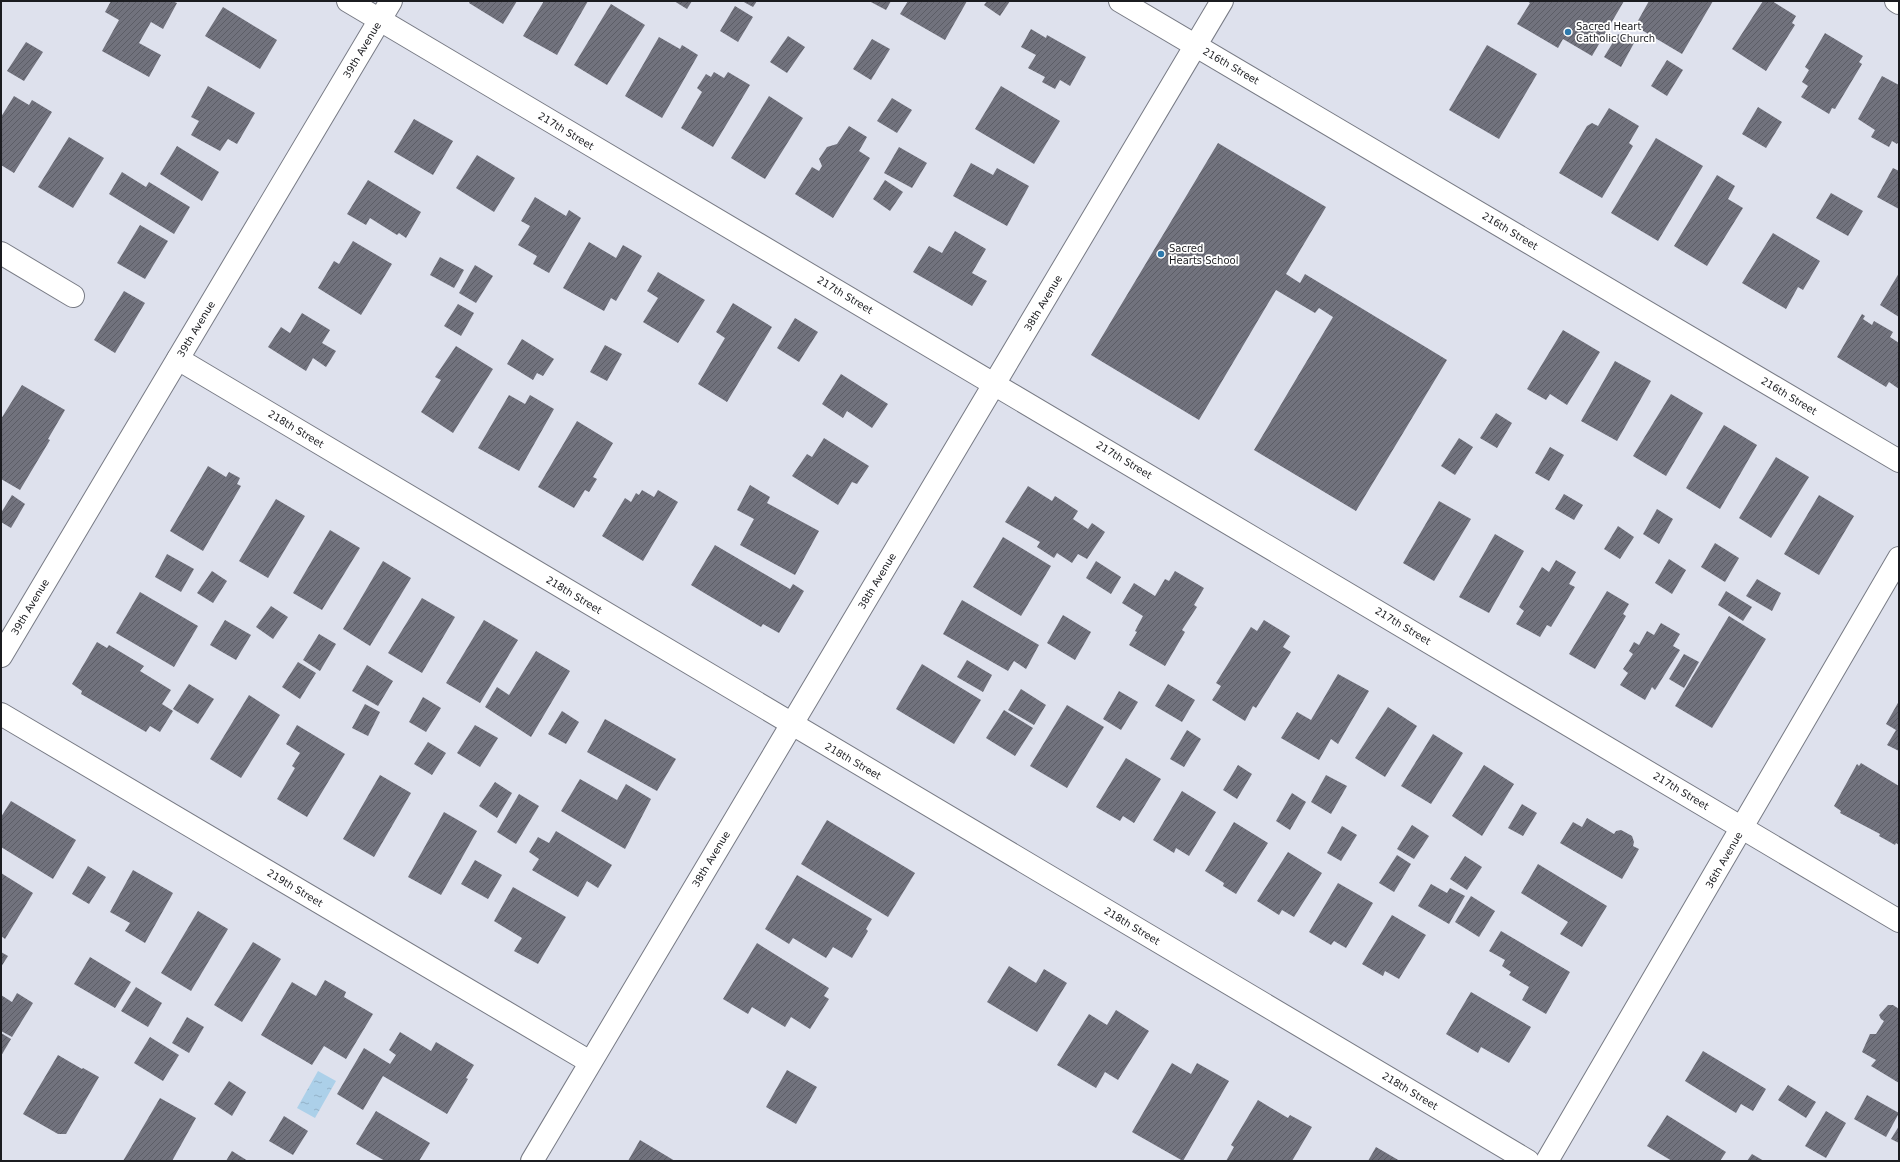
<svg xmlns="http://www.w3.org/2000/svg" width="1900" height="1162" font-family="'DejaVu Sans',sans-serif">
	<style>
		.water { fill: url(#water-ripples) }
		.building { fill: url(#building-hatch) }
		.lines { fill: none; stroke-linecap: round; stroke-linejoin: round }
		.minor-casing { stroke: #787b85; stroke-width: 24 }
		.minor { stroke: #fff; stroke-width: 22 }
		.poi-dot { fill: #2e79ac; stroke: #fff; stroke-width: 1.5 }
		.labels { text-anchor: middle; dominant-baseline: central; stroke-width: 3.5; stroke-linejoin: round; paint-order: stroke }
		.poi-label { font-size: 10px; fill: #1b1c20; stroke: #fff; text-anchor: start }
		.street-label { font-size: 10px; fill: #1b1c20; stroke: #fff }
	</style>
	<defs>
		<pattern id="water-ripples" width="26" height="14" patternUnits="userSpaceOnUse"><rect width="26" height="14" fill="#acd0e9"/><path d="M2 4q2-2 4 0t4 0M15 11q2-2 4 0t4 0" fill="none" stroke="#93b2c8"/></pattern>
		<pattern id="building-hatch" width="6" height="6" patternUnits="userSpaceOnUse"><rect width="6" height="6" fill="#71727d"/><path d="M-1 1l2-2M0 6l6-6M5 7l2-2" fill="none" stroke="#5c5d66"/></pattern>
	</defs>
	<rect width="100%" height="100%" fill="#dee1ed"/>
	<path class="water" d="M318,1071L336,1081L315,1118L297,1108Z"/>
	<g class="building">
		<path d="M111,1H172L177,3L163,29L151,22L139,43L161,55L149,77L102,51L119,20L105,12Z"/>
		<path d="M470,1H517L503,24L469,3Z"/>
		<path d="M544,1H588L557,55L523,36Z"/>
		<path d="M674,1H692L687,9Z"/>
		<path d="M742,1H757L753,7Z"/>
		<path d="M869,1H891L886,10Z"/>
		<path d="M908,1H967L945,40L900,14Z"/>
		<path d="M987,1H1010L1000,16L984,5Z"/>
		<path d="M1527,1H1624L1592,56L1563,39L1558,48L1517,24L1530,3Z"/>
		<path d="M1649,1H1713L1682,54L1635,26Z"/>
		<path d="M1763,1H1772L1796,16L1792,23L1795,25L1766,71L1732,49Z"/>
		<path d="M611,4L645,25L607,85L574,65Z"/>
		<path d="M735,6L753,17L738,42L720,31Z"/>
		<path d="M223,7L277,40L260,69L205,36Z"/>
		<path d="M1031,29L1046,38L1047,35L1086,57L1070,86L1060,80L1055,89L1042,82L1045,77L1028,68L1036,55L1021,47Z"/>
		<path d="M1825,33L1863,56L1859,62L1862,64L1835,109L1832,108L1829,114L1801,97L1808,86L1802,82L1809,70L1805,67Z"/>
		<path d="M1618,34L1634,43L1621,67L1604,57Z"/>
		<path d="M788,36L805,47L787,73L770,62Z"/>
		<path d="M659,37L680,49L682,45L698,55L662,118L625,96Z"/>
		<path d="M872,39L890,49L871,80L853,69Z"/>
		<path d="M26,42L43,52L24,81L7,71Z"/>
		<path d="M1487,45L1537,74L1499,139L1449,110Z"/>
		<path d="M1667,60L1683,70L1667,96L1651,86Z"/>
		<path d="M714,72L724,78L728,72L750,85L713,147L681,128L702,92L697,88L706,74L711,77Z"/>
		<path d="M1882,76L1899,85V141L1897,144L1892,141L1889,147L1871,137L1875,130L1858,119Z"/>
		<path d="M208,86L255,113L237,144L228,139L220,151L191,135L199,121L191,117Z"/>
		<path d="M1001,86L1060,121L1034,164L975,129Z"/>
		<path d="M14,96L29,105L32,100L52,112L14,173L1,165V117Z"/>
		<path d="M769,96L803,118L765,179L731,158Z"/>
		<path d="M892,98L912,110L897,133L877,121Z"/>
		<path d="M1758,107L1782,122L1766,148L1742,134Z"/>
		<path d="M1609,108L1639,126L1629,143L1633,146L1602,198L1559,173L1587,126L1592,123L1598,126Z"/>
		<path d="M414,119L453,141L433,175L394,152Z"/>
		<path d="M849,126L867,137L859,151L870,158L833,218L795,194L812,167L819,171L822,166L819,159L827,147L837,144Z"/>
		<path d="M69,137L104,158L73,208L38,187Z"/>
		<path d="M1656,138L1703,166L1658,241L1611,213Z"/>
		<path d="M1218,143L1326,207L1286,274L1300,283L1305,274L1447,360L1356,511L1254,450L1333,317L1319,308L1315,313L1276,290L1199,420L1091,355Z"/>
		<path d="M177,146L219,172L202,201L160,174Z"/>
		<path d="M899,147L927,163L912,188L884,173Z"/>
		<path d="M477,155L515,178L494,212L456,188Z"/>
		<path d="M971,163L993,175L997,168L1029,186L1007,226L953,196Z"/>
		<path d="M1893,168L1899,171V209L1877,197Z"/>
		<path d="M122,172L146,187L149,182L190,207L174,234L109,194Z"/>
		<path d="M1717,175L1735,186L1728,199L1743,208L1707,266L1674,246Z"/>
		<path d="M368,180L421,212L406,238L399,233L397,235L370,218L366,225L347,214Z"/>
		<path d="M885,180L903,192L890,211L873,199Z"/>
		<path d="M1831,193L1863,211L1848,236L1816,218Z"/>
		<path d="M535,197L566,216L569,210L581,218L549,273L533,264L537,256L518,245L530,226L521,221Z"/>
		<path d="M140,225L168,241L145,279L117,263Z"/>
		<path d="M955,231L986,249L972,273L987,281L972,306L913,272L929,246L942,253Z"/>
		<path d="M1773,233L1820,261L1803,290L1798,287L1786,309L1742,283Z"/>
		<path d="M353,241L392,264L361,315L318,288L334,261L339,264Z"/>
		<path d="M589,242L616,258L623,245L642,256L616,301L611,298L604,311L563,288Z"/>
		<path d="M440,257L464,270L454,288L430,275Z"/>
		<path d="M475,265L493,276L476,303L459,293Z"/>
		<path d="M658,272L705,300L678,343L643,322L658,298L647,291Z"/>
		<path d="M1899,273V317L1880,305Z"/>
		<path d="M124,291L145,303L115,353L94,340Z"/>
		<path d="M733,303L772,327L727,402L698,384L725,338L716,332Z"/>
		<path d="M458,304L474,313L461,336L444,326Z"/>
		<path d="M302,313L330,330L322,343L336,351L326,367L313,358L306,371L268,347L281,327L290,333Z"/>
		<path d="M1862,314L1865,316L1863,319L1872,325L1874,321L1893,332L1890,337L1899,343V389L1889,382L1886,387L1837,357Z"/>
		<path d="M795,318L818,332L799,362L777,348Z"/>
		<path d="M1563,330L1600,352L1567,405L1550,394L1546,400L1527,389Z"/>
		<path d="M522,339L554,359L543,376L537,373L533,380L507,364Z"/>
		<path d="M605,345L622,354L607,381L590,372Z"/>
		<path d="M456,346L493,369L453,433L421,412L441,380L435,377Z"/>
		<path d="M1615,361L1651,381L1617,441L1581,421Z"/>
		<path d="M841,374L888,404L872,428L847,411L843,418L822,404Z"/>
		<path d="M22,385L65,410L48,439L50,440L20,490L1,479V419Z"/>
		<path d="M1671,394L1703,413L1666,476L1633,456Z"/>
		<path d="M509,395L525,404L530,395L554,409L519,471L478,448Z"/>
		<path d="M1496,413L1512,423L1497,448L1480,438Z"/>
		<path d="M577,421L613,443L593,477L597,479L589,492L585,490L574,508L538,487Z"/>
		<path d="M1724,425L1757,445L1720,509L1686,488Z"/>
		<path d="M824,438L869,466L857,484L852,482L838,505L792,476L807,454L812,457Z"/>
		<path d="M1459,438L1473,447L1455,475L1441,466Z"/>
		<path d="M1550,447L1564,455L1549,481L1535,473Z"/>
		<path d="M1776,457L1809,477L1771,538L1739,518Z"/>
		<path d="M208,466L226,477L229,472L240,478L237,484L241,486L203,551L170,531Z"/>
		<path d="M750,485L770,497L767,503L819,531L795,575L740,545L754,519L737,510Z"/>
		<path d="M1028,486L1052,501L1055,496L1078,511L1073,519L1088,529L1092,523L1105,532L1087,559L1078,554L1072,563L1057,553L1054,558L1037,547L1040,542L1005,522Z"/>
		<path d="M642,490L654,497L658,490L678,502L643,561L602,536L625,498L631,502L636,493L639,495Z"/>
		<path d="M1564,494L1583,505L1574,520L1555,509Z"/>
		<path d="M12,495L25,504L11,528L1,522V513Z"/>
		<path d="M1819,495L1854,516L1819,575L1784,554Z"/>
		<path d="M276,499L305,516L268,578L239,561Z"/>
		<path d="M1439,501L1471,519L1434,581L1403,563Z"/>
		<path d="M1657,509L1673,519L1659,544L1643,534Z"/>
		<path d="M1618,526L1634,537L1620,559L1604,549Z"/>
		<path d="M330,530L360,548L322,610L293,593Z"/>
		<path d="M1495,534L1524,551L1489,613L1459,597Z"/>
		<path d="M1003,537L1051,566L1021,616L973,587Z"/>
		<path d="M1715,543L1739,558L1725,582L1701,567Z"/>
		<path d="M715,545L790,589L793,584L804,591L779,633L763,624L761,627L691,585Z"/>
		<path d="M167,554L194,569L181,592L155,577Z"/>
		<path d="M1669,559L1686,570L1672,594L1655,583Z"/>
		<path d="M1556,560L1576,572L1569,584L1575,587L1551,627L1547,625L1540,637L1516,624L1524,611L1519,607L1542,567L1549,572Z"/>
		<path d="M383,561L411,578L370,646L343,629Z"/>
		<path d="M1096,561L1121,577L1111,594L1086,578Z"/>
		<path d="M212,571L227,581L213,603L197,593Z"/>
		<path d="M1175,571L1204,588L1194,605L1197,607L1182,630L1185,632L1165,666L1129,645L1137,632L1135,631L1143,616L1122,603L1134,583L1155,596L1165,579L1169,581Z"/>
		<path d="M1757,579L1781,593L1772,611L1746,596Z"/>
		<path d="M1607,591L1629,604L1623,614L1626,616L1595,669L1569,654Z"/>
		<path d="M1726,591L1752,607L1743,621L1718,605Z"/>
		<path d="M140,592L198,626L174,667L116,633Z"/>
		<path d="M422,598L455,617L422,673L388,653Z"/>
		<path d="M962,600L1039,645L1026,669L1014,661L1008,671L943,634Z"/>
		<path d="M271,606L288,617L273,639L256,627Z"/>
		<path d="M1063,615L1091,632L1075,660L1047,643Z"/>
		<path d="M1729,616L1766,639L1712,728L1675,706Z"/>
		<path d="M225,620L251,635L236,660L210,645Z"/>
		<path d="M484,620L518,640L480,703L446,683Z"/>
		<path d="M1264,620L1290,636L1283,647L1291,652L1256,708L1253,706L1245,721L1212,700L1221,686L1216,683L1251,627L1257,631Z"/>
		<path d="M1661,623L1680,634L1673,646L1680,650L1655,690L1652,687L1645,700L1620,685L1628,673L1623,669L1633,654L1629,651L1634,642L1639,645L1647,631L1654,635Z"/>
		<path d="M319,634L336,644L320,671L303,660Z"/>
		<path d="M97,642L107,648L109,645L144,666L140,671L171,690L162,704L173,711L160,732L150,726L146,732L81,694L82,691L72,684Z"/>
		<path d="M536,651L570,671L531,737L485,707L497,687L509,695Z"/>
		<path d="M1684,654L1699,662L1684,688L1669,679Z"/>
		<path d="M967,660L992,675L983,692L957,677Z"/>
		<path d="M298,662L316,673L300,699L282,687Z"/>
		<path d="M922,664L981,700L954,744L896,709Z"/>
		<path d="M367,665L393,681L378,706L352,691Z"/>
		<path d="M1338,674L1369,691L1338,744L1331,739L1319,760L1281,738L1297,712L1311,720Z"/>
		<path d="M189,684L214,699L198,724L173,709Z"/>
		<path d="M1168,684L1195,700L1182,722L1155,706Z"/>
		<path d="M1021,689L1046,705L1034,725L1008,710Z"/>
		<path d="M1119,691L1138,702L1121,730L1103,719Z"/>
		<path d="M249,695L280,715L241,778L210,759Z"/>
		<path d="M423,697L441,708L426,732L409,722Z"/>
		<path d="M1899,701V751L1887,745L1896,730L1886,724Z"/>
		<path d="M365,704L380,712L368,736L352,728Z"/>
		<path d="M1067,705L1104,727L1067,788L1030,766Z"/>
		<path d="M1388,707L1417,726L1385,777L1355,758Z"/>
		<path d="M1004,710L1033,728L1015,756L986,738Z"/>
		<path d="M562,711L579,722L566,744L548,734Z"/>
		<path d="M605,719L676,759L657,791L587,752Z"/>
		<path d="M297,725L345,754L307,817L277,799L295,768L292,766L300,753L286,744Z"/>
		<path d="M475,725L498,738L480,767L457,753Z"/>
		<path d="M1187,730L1201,739L1184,767L1170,759Z"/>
		<path d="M1433,734L1463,753L1431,804L1401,786Z"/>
		<path d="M428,742L446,753L432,775L414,764Z"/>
		<path d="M1126,758L1161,779L1134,823L1123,816L1120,821L1096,807Z"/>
		<path d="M1861,763L1899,786V845L1896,843L1895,845L1879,836L1880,834L1840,813L1841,811L1834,806L1857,764L1859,766Z"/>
		<path d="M1238,765L1252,774L1237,799L1223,790Z"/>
		<path d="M1484,765L1514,784L1482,836L1452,816Z"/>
		<path d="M380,775L411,793L374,857L343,839Z"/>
		<path d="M1326,775L1347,786L1331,814L1311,802Z"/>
		<path d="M580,779L617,800L626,784L651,799L625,849L561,811Z"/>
		<path d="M495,782L512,793L497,818L479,806Z"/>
		<path d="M1182,791L1216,812L1189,856L1176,848L1174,853L1153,840Z"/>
		<path d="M1292,793L1306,802L1290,830L1276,821Z"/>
		<path d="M519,794L539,806L516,844L497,832Z"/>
		<path d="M11,801L76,840L53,879L1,847V817Z"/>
		<path d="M1522,804L1537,813L1523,836L1508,828Z"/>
		<path d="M444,812L477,831L441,895L408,877Z"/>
		<path d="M1587,818L1614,834L1616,831L1621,830L1632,836L1634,842L1633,846L1639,849L1622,879L1560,843L1573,822L1582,827Z"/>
		<path d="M827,820L915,873L888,917L801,864Z"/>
		<path d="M1234,822L1268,843L1236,894L1223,886L1224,883L1205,871Z"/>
		<path d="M1412,825L1429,836L1414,859L1397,849Z"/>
		<path d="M1342,826L1357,835L1341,861L1327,853Z"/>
		<path d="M556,831L612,865L598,888L587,881L578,897L532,870L539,859L529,852L538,837L549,843Z"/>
		<path d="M1288,852L1322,873L1294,917L1282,910L1279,915L1257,901Z"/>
		<path d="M1397,855L1411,864L1394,892L1379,883Z"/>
		<path d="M1465,856L1482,867L1467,890L1450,879Z"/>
		<path d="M475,860L502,875L488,899L461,884Z"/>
		<path d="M1538,864L1607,906L1582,947L1560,934L1568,922L1521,893Z"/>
		<path d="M88,866L106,877L89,904L72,894Z"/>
		<path d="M133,870L173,893L145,943L125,931L130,923L110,912Z"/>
		<path d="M1,873L33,893L5,939L1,936Z"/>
		<path d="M797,875L872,919L866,929L868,931L852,958L833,947L826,958L793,938L789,944L765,929Z"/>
		<path d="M1338,883L1373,903L1346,948L1334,941L1331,945L1309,932Z"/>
		<path d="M1431,884L1447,893L1450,888L1465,896L1449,924L1418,906Z"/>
		<path d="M513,887L566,917L538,964L514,951L522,938L494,921Z"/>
		<path d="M1471,896L1495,911L1479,937L1455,922Z"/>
		<path d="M198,911L228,929L191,991L161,973Z"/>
		<path d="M1392,915L1426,935L1399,979L1385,971L1383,976L1362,964Z"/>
		<path d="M1501,931L1570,972L1546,1014L1522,1000L1529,987L1509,975L1511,972L1502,966L1505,960L1489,951Z"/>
		<path d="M253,942L281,959L242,1022L214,1005Z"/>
		<path d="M757,943L829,988L824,996L829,999L810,1029L791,1017L785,1027L752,1007L748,1014L723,999Z"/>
		<path d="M1,952L8,956L1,967Z"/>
		<path d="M90,957L131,982L115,1008L74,984Z"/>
		<path d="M1009,966L1036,983L1044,969L1067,983L1037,1032L987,1002Z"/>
		<path d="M325,980L346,992L344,997L373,1014L346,1059L324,1046L312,1065L261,1035L292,982L316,996Z"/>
		<path d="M136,987L162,1003L148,1027L121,1011Z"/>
		<path d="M1471,992L1531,1027L1509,1063L1481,1047L1478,1053L1446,1034Z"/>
		<path d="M17,993L33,1003L12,1037L1,1031V995L12,1002Z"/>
		<path d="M1888,1005H1893L1899,1009V1083L1871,1066L1876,1060L1862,1052L1870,1034H1876L1884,1021L1881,1019L1879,1015Z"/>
		<path d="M1116,1010L1149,1031L1118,1080L1105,1072L1096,1088L1057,1065L1089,1014L1107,1025Z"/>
		<path d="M187,1017L204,1027L189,1053L172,1043Z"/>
		<path d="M400,1032L431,1051L436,1042L474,1065L466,1078L468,1079L447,1114L383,1076L363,1110L337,1094L364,1048L390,1064L396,1055L389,1050Z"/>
		<path d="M1,1033L11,1039L1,1056Z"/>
		<path d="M150,1037L179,1055L163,1081L134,1063Z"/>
		<path d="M1703,1051L1766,1089L1753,1111L1741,1104L1736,1113L1685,1081Z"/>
		<path d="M58,1055L82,1069L83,1068L99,1077L66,1134H58L23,1114Z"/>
		<path d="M1172,1063L1191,1074L1197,1063L1229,1081L1183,1161L1132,1132Z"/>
		<path d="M787,1070L817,1087L796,1124L766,1107Z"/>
		<path d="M229,1081L246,1092L232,1116L214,1104Z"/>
		<path d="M1788,1085L1816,1102L1806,1118L1778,1100Z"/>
		<path d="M1867,1095L1899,1113L1886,1137L1854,1119Z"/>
		<path d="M160,1098L196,1118L172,1161H123Z"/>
		<path d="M1258,1100L1288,1118L1290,1115L1312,1127L1292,1161H1226L1234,1147L1231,1145Z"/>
		<path d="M376,1111L430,1143L419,1161H385L356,1144Z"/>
		<path d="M1826,1111L1846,1123L1826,1158L1805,1146Z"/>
		<path d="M1667,1115L1726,1152L1720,1161H1672L1647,1146Z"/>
		<path d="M284,1116L308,1131L293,1155L269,1141Z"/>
		<path d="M1899,1126V1143L1891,1139Z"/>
		<path d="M640,1140L675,1161H628Z"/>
		<path d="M1376,1147L1400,1161H1368Z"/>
		<path d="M232,1151L248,1161H226Z"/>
		<path d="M1752,1154L1764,1161H1747Z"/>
	</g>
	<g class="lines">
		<defs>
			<g id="minor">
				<path d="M348,1L1899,921"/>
				<path d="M1120,1L1899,461"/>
				<path d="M1896,1L1899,3"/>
				<path d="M1,253L73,296"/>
				<path d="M178,359L1528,1161"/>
				<path d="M1,656L391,1"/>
				<path d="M1,714L590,1062"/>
				<path d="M532,1161L1222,1"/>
				<path d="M1547,1161L1899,558"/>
			</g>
		</defs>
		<use href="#minor" class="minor-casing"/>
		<use href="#minor" class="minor"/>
	</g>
	<g class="poi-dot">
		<circle cx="1568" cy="32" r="4"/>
		<circle cx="1161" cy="254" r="4"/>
	</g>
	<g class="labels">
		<g class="poi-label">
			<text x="1576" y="26">Sacred Heart<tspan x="1576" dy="12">Catholic Church</tspan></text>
			<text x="1169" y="248">Sacred<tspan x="1169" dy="12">Hearts School</tspan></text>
		</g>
		<g class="street-label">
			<text transform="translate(362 50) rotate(-59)">39th Avenue</text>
			<text transform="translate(1231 66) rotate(30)">216th Street</text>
			<text transform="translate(566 131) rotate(31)">217th Street</text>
			<text transform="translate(1510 231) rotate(31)">216th Street</text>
			<text transform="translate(845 295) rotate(31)">217th Street</text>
			<text transform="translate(1043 303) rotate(-59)">38th Avenue</text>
			<text transform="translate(196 329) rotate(-59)">39th Avenue</text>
			<text transform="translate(1789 396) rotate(31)">216th Street</text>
			<text transform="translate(296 429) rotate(31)">218th Street</text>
			<text transform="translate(1124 460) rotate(31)">217th Street</text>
			<text transform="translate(877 581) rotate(-59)">38th Avenue</text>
			<text transform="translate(574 595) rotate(31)">218th Street</text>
			<text transform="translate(30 607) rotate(-59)">39th Avenue</text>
			<text transform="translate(1403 626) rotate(31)">217th Street</text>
			<text transform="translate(853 761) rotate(30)">218th Street</text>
			<text transform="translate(1681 791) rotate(31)">217th Street</text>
			<text transform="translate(711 859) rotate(-59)">38th Avenue</text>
			<text transform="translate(1724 860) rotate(-60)">36th Avenue</text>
			<text transform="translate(295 888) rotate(31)">219th Street</text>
			<text transform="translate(1132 926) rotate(31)">218th Street</text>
			<text transform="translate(1410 1091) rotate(31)">218th Street</text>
		</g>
	</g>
	<rect width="1900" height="1162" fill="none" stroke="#1b1c20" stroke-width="4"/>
</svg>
